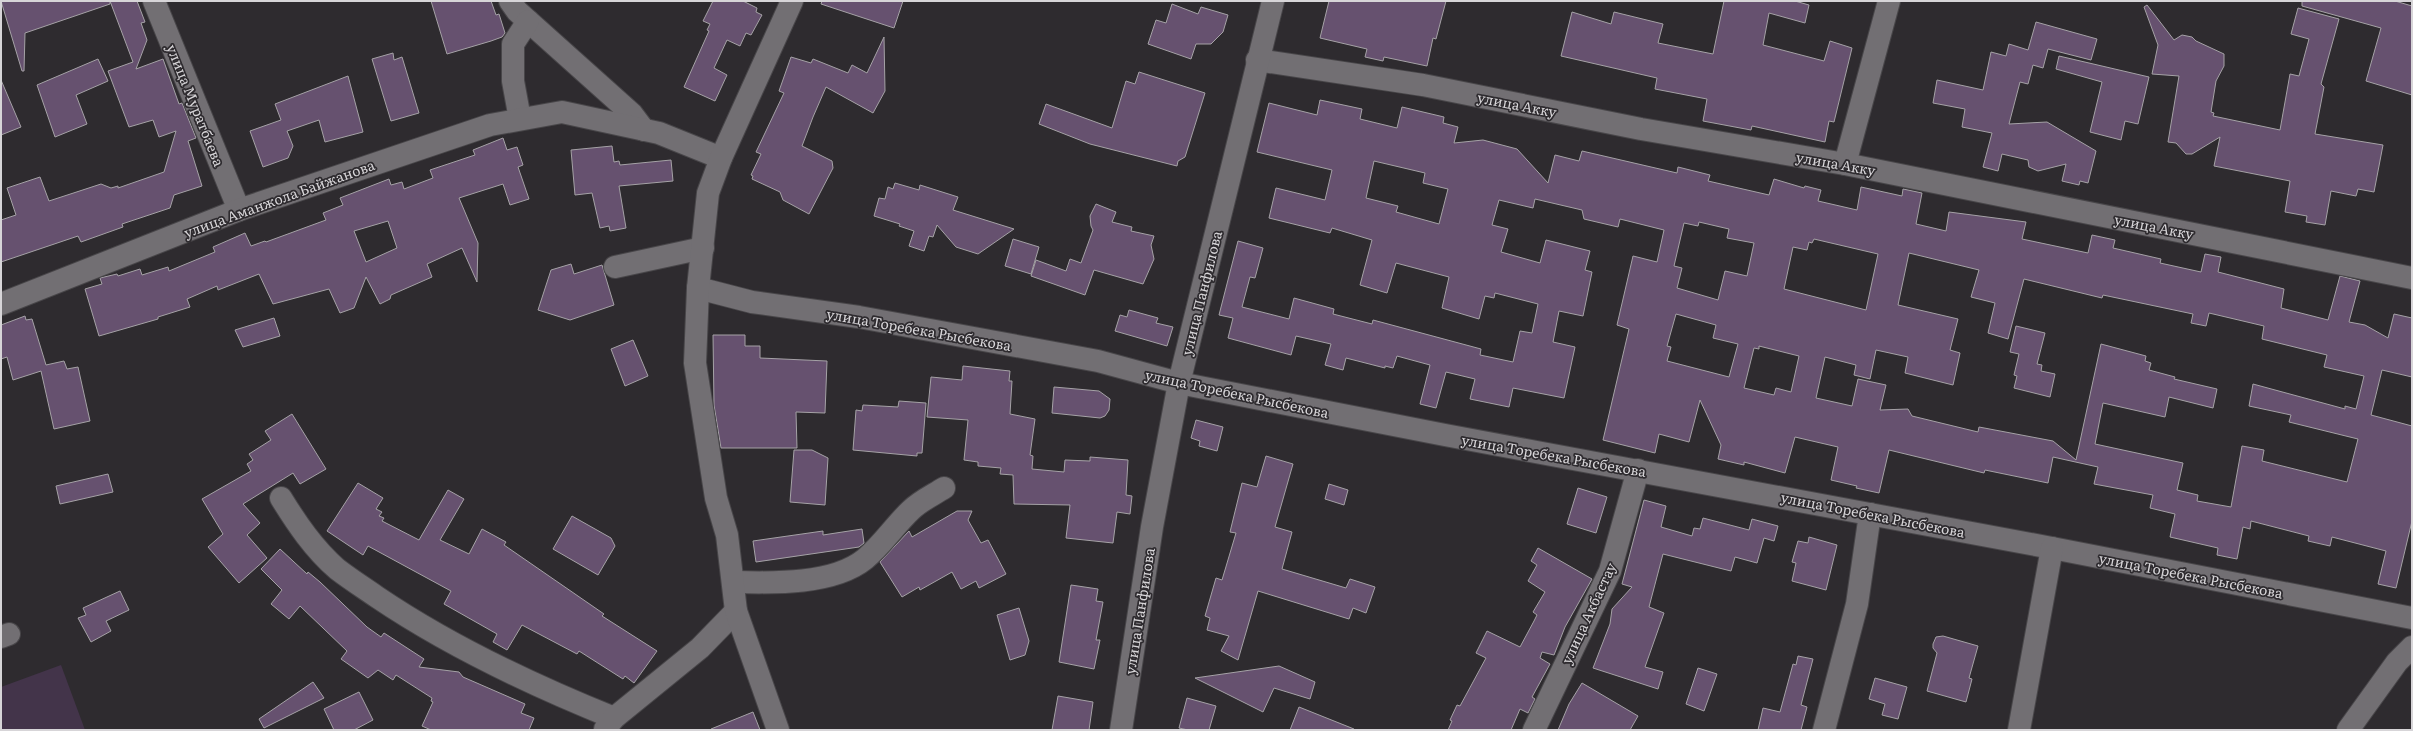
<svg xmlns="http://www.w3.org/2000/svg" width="2413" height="731" font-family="Literata,serif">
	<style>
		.green { fill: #43344a }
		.building { fill: #66516f; stroke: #a5a2a6; fill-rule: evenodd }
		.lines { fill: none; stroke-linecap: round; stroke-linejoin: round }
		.minor-casing { stroke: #484649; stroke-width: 24 }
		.minor { stroke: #726f73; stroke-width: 22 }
		.labels { text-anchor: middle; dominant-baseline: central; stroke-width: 3.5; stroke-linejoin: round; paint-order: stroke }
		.street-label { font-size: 14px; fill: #d7d5d8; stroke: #2e2b2f }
	</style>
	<rect width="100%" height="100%" fill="#2e2b2f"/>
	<path class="green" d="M61,665L85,730H1V687Z"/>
	<g class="building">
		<path d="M1,1H137L145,22L141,23L147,40L136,69L163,59L179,104L182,103L196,138L188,141L202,186L174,195L170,208L122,224L123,227L81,242L78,236L1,262V220L16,215L7,188L40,177L49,201L101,184L111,188L118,186V188L164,172L176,131L159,137L153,120L129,127L108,71L133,62L110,1V4L25,33L24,71H22Z"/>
		<path d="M431,1H491L496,15L499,14L505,33L502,37L491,41L447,54Z"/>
		<path d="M713,1H743L757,8L756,12L762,15L751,35L746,33L740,46L727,40L714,68L727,75L715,101L684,87L709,31L707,30L710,24L703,21Z"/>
		<path d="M822,1H903L894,28L821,4Z"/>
		<path d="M1329,1H1446L1436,39L1433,38L1427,66L1384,57L1383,61L1365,57L1367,49L1320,38Z"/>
		<path d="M1724,1H1795L1809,5L1805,23L1769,13L1763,45L1824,61L1830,41L1852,48L1834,122L1829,121L1825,142L1752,126L1751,130L1703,121L1707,99L1655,89L1657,78L1561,56L1572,12L1611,24L1614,12L1663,24L1658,43L1713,54Z"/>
		<path d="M2302,1H2395L2412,6V95L2366,81L2381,28L2302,6Z"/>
		<path d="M1172,4L1198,14L1201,7L1228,15L1223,32L1211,44H1196L1191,59L1148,44L1156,20L1166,23Z"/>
		<path d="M2147,5L2174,40L2182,35L2192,37L2196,41L2224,54V66L2216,81L2211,112L2214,113L2213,116L2280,130L2290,74L2299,76L2309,39L2291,34L2298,8L2339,19L2321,84L2324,87L2315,134L2383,145L2374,192L2358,189L2356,196L2331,191L2325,225L2306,222L2307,216L2285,212L2290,181L2214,166L2220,137L2192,154H2186L2176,143L2168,142L2179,76L2152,74L2158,45L2144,7Z"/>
		<path d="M2036,22L2097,39L2091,60L2048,49L2043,68L2033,65L2028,84L2020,82L2009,124L2047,122L2096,151L2088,183L2080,181L2079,185L2062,181L2066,164L2038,171L2029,167L2028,160L2002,154L1998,171L1983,167L1992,133L1962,127L1965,109L1933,103L1937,80L1983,90L1991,52L2006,56L2009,44L2028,50Z"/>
		<path d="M884,37L885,91L873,113L826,87L813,117L802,146L832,161L833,168L809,214L783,200L780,192L752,179L753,176L751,175L761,154L756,152L784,93L779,91L791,57L811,63L813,59L848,73L852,65L867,73Z"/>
		<path d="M393,53L394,60L402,57L419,113L391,121L372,59Z"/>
		<path d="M2059,56L2149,77L2138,124L2125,121L2121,140L2090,132L2102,82L2056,69Z"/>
		<path d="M98,59L108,81L76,95L87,124L55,137L37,85Z"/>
		<path d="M1139,72L1205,93L1185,157L1178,161L1177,166L1090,144L1039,124L1046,104L1112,128L1126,81L1135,84Z"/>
		<path d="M348,76L363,132L325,142L319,120L287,131L293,146L288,158L263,167L250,131L281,120L275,104Z"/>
		<path d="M1,80L21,127L1,135Z"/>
		<path d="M1320,100L1362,109L1360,119L1397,128L1402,107L1444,117L1443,123L1458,127L1454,143L1483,140L1517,149L1548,183L1555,155L1579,161L1582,151L1677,173L1678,167L1710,175L1708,181L1769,195L1774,179L1804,188L1805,186L1821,190L1818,201L1857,210L1861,187L1902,196L1903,189L1922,193L1916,224L1946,231L1949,212L2026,222L2022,239L2088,253L2092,235L2115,240L2113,248L2161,259L2160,263L2201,272L2205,254L2221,257L2218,272L2284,289L2281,308L2328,320L2340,276L2360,281L2349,322L2365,325L2388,338L2394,314L2412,318V377L2382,370L2371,415L2412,426V521L2396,588L2378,584L2386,551L2332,537L2330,546L2308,541L2309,536L2251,521L2250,529L2243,527L2237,559L2217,555L2218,548L2170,537L2175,514L2150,508L2153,495L2094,484L2098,467L2053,457L2048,483L1985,470L1984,473L1889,450L1879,493L1856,488L1857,486L1831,480L1838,447L1795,437L1785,473L1744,462V465L1718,459L1721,445L1700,400L1689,442L1659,434L1655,453L1603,440L1629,329L1617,325L1633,256L1657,262L1664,230L1620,219L1618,227L1584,219L1582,210L1535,199L1533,208L1499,200L1492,225L1508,229L1501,252L1540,263L1546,240L1590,251L1585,270L1592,272L1583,316L1559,311L1553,342L1575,347L1564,398L1513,388L1509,407L1470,399L1475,379L1446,372L1436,408L1420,404L1430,365L1397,356L1393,368L1385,366V368L1346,358L1343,370L1325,365L1331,344L1296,336L1291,355L1228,338L1233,318L1219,315L1238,241L1263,248L1255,278L1250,277L1242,307L1289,319L1294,298L1334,309L1333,314L1372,324L1373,320L1481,349L1480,355L1513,362L1520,331L1532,333L1538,304L1495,293L1494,298L1485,296L1479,319L1442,308L1449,277L1396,263L1387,293L1360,285L1372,240L1332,228L1330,233L1269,218L1276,188L1325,200L1332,170L1257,152L1269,103L1317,115ZM1374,161L1425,173L1423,183L1448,189L1439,224L1396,212L1398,206L1366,198ZM1699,222L1729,229L1727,238L1754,243L1747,276L1725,271L1718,300L1677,288L1682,268L1674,266L1684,223L1698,226ZM1814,239L1878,254L1866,310L1784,289L1793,247L1807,250L1809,242L1812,243ZM1909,253L1979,270L1971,297L1995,303L1988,333L2008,339L2024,279L2102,298L2103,295L2193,314L2191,323L2206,326L2209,313L2264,326L2262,339L2327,355L2324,367L2364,376L2356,409L2345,406V409L2253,384L2249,406L2291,415L2289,422L2358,439L2347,482L2262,461L2264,450L2242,446L2231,507L2197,501L2198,495L2177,490L2183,463L2095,444L2103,403L2165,417L2169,397L2213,408L2217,389L2174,379L2175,377L2149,370L2151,363L2145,361L2146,356L2101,344L2076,460L2053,441L1979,427L1978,432L1912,416L1908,409L1880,410L1886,385L1858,379L1852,406L1816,398L1825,357L1856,365L1854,375L1870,379L1876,350L1908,357L1905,373L1953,385L1960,353L1950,350L1958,319L1898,305ZM1676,314L1716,325L1713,338L1738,344L1729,377L1667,361L1671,347L1667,346ZM1759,346L1799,356L1791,392L1776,388L1774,395L1744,388L1754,348L1759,349Z"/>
		<path d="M503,138L507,150L517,147L523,165L518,167L529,199L510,205L503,184L459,198L478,243L477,282L462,248L427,264L432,277L391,295L390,299L380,304L366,277L354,308L340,313L329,289L273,304L259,274L218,290L217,286L187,299L190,307L158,317V319L99,336L85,289L102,284L100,278L117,274L118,276L140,269L142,275L168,267L169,271L215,252L213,247L245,233L251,246L265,241L266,242L326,220L323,213L343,205L340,198L389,179L391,185L402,182L404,189L433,178L430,170L475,155L473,150ZM388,221L397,248L366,262L354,231Z"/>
		<path d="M612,146L614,162L619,161L620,165L671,160L673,181L619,186L626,228L610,231L609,226L600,228L592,193L575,195L571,150Z"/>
		<path d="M895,183L919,190L920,185L958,197L953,210L1014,229L978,254L956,247L937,225L933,237L929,236L924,251L909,246L914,231L899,226L900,224L874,216L879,198L885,199L888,187L893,189Z"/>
		<path d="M1096,204L1116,212L1112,222L1132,227L1131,231L1154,236L1151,245L1154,259L1143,284L1094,270L1085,295L1031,276L1036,260L1066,271L1070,259L1081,263L1093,230L1091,226L1090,216Z"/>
		<path d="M1013,239L1039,247L1031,274L1005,266Z"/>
		<path d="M571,264L574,274L602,265L614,305L570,320L538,310L551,270Z"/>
		<path d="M1129,310L1158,318L1156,323L1173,327L1167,346L1115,331L1120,315L1127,317Z"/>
		<path d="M25,316L26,320L32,319L46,365L64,361L67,369L78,367L90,421L54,429L41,371L13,380L7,357L1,359V325Z"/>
		<path d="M274,318L280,336L243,347L235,330Z"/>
		<path d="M2016,326L2045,333L2037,364L2042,365L2041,371L2055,374L2050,397L2014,388L2017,376L2014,375L2019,354L2010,352Z"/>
		<path d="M713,335H745V346H760V358L827,361L825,413L796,412L797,448H721L714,405Z"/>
		<path d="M633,340L648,376L625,386L611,349Z"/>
		<path d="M963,366L1010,371L1009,381H1012L1010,414L1035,419L1030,455L1033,456L1032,469L1064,472L1065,460L1090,461V457L1128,460L1126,495L1132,496L1130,514L1117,512L1113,543L1066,538L1070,505L1014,504L1013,475L1000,474L1001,468L978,466V462L964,460L968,420L927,417L931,377L962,380Z"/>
		<path d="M1054,387L1099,391L1110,399L1109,410L1105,416L1100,418L1052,413Z"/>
		<path d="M899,401L926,403L922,453H917V456L853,450L856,410L862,411L863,405L898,407Z"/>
		<path d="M292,414L326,469L300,484L293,473L243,504L260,523L247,535L267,558L239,583L208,547L223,534L202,499L251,471L247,464L253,460L249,454L271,440L265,431Z"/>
		<path d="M1196,420L1223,427L1217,451L1199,446L1200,441L1191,438Z"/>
		<path d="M794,450H812L828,458L825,505L790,502Z"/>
		<path d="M1266,456L1293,464L1275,527L1292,532L1282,569L1346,588L1350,579L1375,587L1366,613L1353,608L1349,619L1258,591L1238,660L1221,651L1229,636L1207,630L1210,618L1205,616L1216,578L1222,580L1236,533L1230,532L1242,483L1257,487Z"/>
		<path d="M108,474L113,492L60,504L56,486Z"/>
		<path d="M358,483L383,498L376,509L382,512L379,516L384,518L382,521L419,540L448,490L464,499L440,540L469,554L482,529L506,542L504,545L604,614L602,616L657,651L634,683L625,676L623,679L579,651L577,654L522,625L507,650L493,642L497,634L444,604L451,591L368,546L363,555L327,531Z"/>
		<path d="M1329,484L1348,490L1344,505L1325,499Z"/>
		<path d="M1578,488L1607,497L1596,533L1567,524Z"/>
		<path d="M1644,500L1666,506L1661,527L1692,536L1694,528L1700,529L1703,518L1749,530L1752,519L1778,526L1774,541L1764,538L1757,563L1735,557L1731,571L1663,554L1649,607L1664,613L1645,667L1663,672L1658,689L1593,668L1610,624L1612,609L1632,587L1622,584Z"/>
		<path d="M957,511H972L968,520L981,543L988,540L1006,574L979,588L976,581L961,589L952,572L920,590L919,587L902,597L880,562L909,531L912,537Z"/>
		<path d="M572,516L611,538L615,546L598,575L553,549Z"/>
		<path d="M862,529L864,543L859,547L756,562L753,541L823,531V535Z"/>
		<path d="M1809,537L1837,545L1826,590L1792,581L1796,563L1792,562L1798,541L1808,543Z"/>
		<path d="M1538,548L1592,579L1565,627L1554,655L1542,652L1540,658L1550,664L1532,697L1535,699L1528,713L1520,709L1511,730H1448L1452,721L1450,720L1457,705L1460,706L1486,658L1476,653L1487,631L1520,647L1534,621L1537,615L1533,612L1545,592L1528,581L1537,565L1531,561Z"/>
		<path d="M280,549L307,574L308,572L320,582L367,627L381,637L384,633L424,659L419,667L459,672L463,677L525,704L521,713L534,718L529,730H431L422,726L433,702L431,701L432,698L396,675L393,680L378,670L368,678L341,659L347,651L300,606L289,619L271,604L282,590L261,569Z"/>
		<path d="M1071,585L1098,589L1096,601L1103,602L1096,640H1100L1094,669L1059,662Z"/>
		<path d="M120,591L129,610L106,621L111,631L91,642L78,618L86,615L83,608Z"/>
		<path d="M1019,608L1029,641L1025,655L1010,660L997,615Z"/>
		<path d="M1943,636L1978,646L1969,678L1972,679L1966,702L1927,691L1937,653L1933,648V644L1936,637Z"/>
		<path d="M1798,656L1813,659L1801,705L1807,707L1801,730H1758L1763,708L1780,712L1793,664L1796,665Z"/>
		<path d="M1279,666L1315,682L1310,699L1274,688L1263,712L1195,678Z"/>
		<path d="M1698,668L1717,674L1704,711L1686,704Z"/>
		<path d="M1875,678L1907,687L1898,719L1882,715L1885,704L1869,699Z"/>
		<path d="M313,682L324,698L264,728L259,719Z"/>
		<path d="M1582,683L1638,716L1630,730H1558L1569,704Z"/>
		<path d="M359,692L373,720L354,730H334L324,709Z"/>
		<path d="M1058,696L1093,702L1089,730H1052Z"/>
		<path d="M1187,698L1216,706L1209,730H1188L1179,728Z"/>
		<path d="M1299,707L1354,729V730H1290Z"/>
		<path d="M753,712L760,730H711V729Z"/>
	</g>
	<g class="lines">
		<defs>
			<g id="minor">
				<path d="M154,1L239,210"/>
				<path d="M510,1L517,11L632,114L644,130"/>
				<path d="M1257,60L1423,85L1641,129L1845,164L2412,278"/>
				<path d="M520,119L513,81V44L528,21"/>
				<path d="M1845,164L1889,1"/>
				<path d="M615,267L703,248"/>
				<path d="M698,288L752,302L859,317L1098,361L1179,383L1445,435L2052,548L2412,618"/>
				<path d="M1,304L239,210L490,125L562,112L659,133L721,158"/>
				<path d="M281,498C297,524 314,549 337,569C350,579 364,588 377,597C451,647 532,685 614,718"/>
				<path d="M733,582C772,583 833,585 865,559C883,544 895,525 911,510C920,501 933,495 944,488"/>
				<path d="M1,637L9,634"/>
				<path d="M605,729L614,718L700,648L736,611"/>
				<path d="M778,730L736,611L727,535L716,498L695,363L698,288L708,193L721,158L792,1"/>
				<path d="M1121,730L1152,527L1179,383L1273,1"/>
				<path d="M1534,730L1610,571L1638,470"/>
				<path d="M1824,730L1857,604L1870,514"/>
				<path d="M2019,730L2052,548"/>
				<path d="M2348,730L2397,662L2412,647"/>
			</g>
		</defs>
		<use href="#minor" class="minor-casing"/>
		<use href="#minor" class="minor"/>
	</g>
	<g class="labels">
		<g class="street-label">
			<text transform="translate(1517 104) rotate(11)">улица Акку</text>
			<text transform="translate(196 105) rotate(68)">улица Муратбаева</text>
			<text transform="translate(1836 163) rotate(10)">улица Акку</text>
			<text transform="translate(279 198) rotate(-20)">улица Аманжола Байжанова</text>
			<text transform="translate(2154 226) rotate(11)">улица Акку</text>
			<text transform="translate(1201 293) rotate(-76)">улица Панфилова</text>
			<text transform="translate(919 329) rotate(10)">улица Торебека Рысбекова</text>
			<text transform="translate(1237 393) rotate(12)">улица Торебека Рысбекова</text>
			<text transform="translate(1554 455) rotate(10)">улица Торебека Рысбекова</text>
			<text transform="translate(1873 514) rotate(11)">улица Торебека Рысбекова</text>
			<text transform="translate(2191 575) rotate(11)">улица Торебека Рысбекова</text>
			<text transform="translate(1139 611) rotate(-81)">улица Панфилова</text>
			<text transform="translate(1588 613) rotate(-65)">улица Акбастау</text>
		</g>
	</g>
	<rect width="2413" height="731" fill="none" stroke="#d7d5d8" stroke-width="4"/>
</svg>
